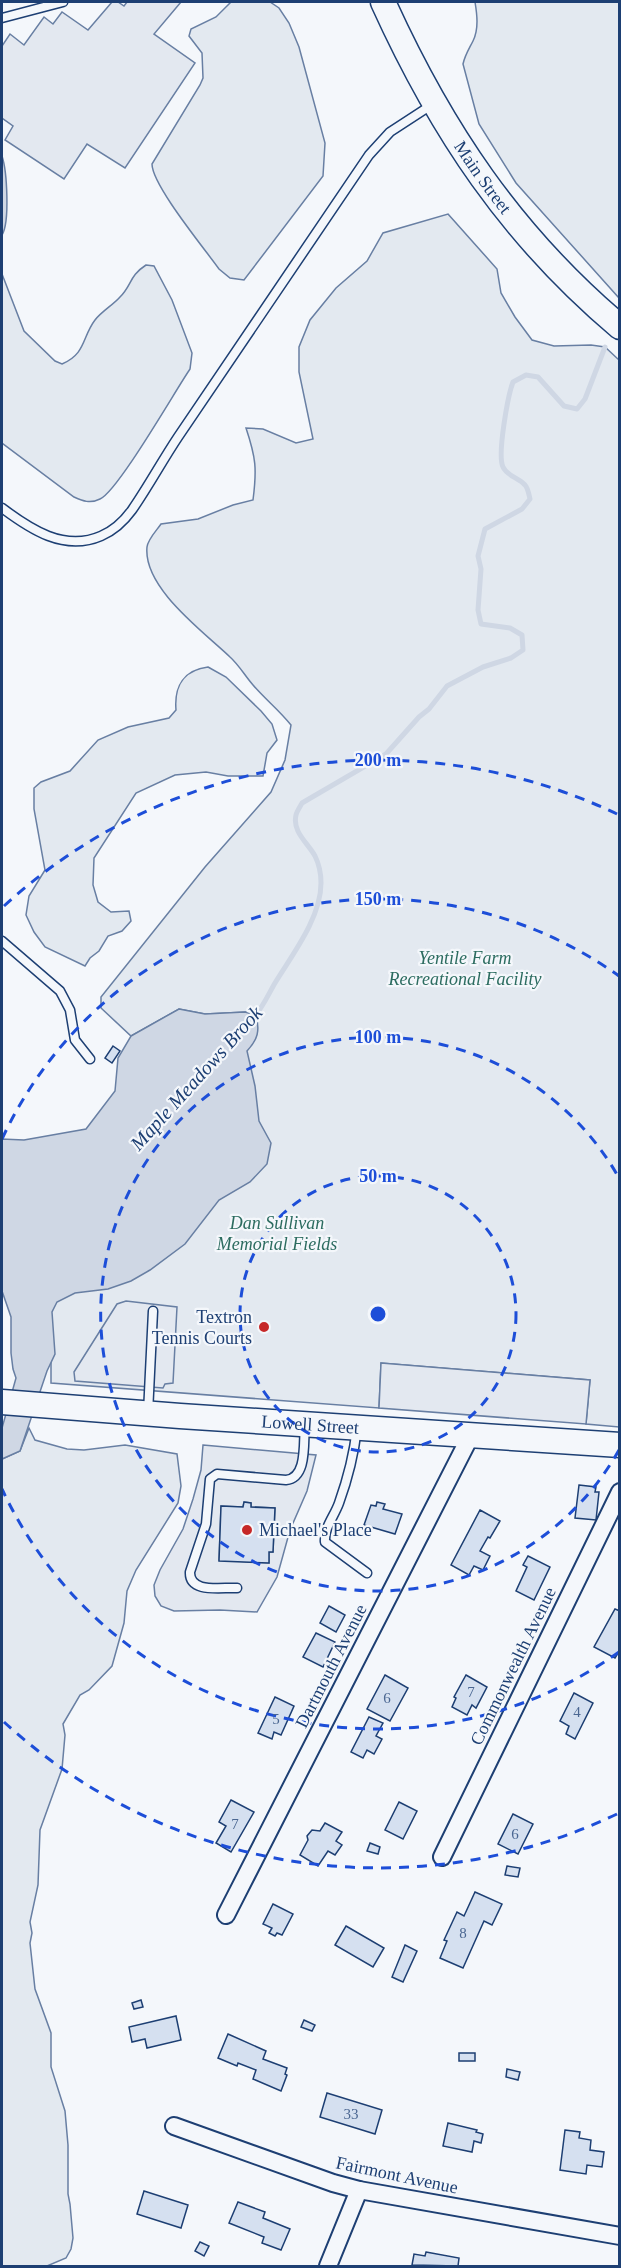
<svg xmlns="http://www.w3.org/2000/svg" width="621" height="2268" font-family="'Times New Roman',serif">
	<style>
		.green { fill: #e3e9f0; stroke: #687fa3; stroke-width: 1.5 }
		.parking { fill: #e3e8f0; stroke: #687fa3; stroke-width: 1.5; fill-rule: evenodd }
		.water { fill: #cfd7e4; stroke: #687fa3; stroke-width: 1.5 }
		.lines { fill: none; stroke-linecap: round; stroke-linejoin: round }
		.stream { stroke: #cfd7e4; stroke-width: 5 }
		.building { fill: #d5e0f0; stroke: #1d3f73; stroke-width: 1.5 }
		.service-casing { stroke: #1d3f73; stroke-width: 11 }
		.minor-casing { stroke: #1d3f73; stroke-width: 20 }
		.secondary-casing { stroke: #1d3f73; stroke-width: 27 }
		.service { stroke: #f4f7fb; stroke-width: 8 }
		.minor { stroke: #f4f7fb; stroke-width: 16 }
		.secondary { stroke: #f4f7fb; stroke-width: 24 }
		.ring { fill: none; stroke: #1d4ed8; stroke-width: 3; stroke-dasharray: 10 8 }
		.poi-dot { fill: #c62828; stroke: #f4f7fb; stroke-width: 2 }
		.labels { text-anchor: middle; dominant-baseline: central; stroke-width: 4.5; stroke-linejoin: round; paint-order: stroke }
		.number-label { font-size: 15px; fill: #4b6792 }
		.street-label { font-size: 18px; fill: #1d3f73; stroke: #f4f7fb }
		.park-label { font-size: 18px; font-style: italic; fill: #2c6c60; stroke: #f4f7fb }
		.poi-label { font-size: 18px; fill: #1d3f73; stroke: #f4f7fb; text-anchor: end }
		.water-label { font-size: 20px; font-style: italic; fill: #1d3f73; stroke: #f4f7fb }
		.centre { fill: #1d4ed8; stroke: #f4f7fb; stroke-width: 3 }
		.ring-label { font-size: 18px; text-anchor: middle; font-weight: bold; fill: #1d4ed8; stroke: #f4f7fb; stroke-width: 4.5; stroke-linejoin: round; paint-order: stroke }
	</style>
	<rect width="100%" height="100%" fill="#f4f7fb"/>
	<g class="green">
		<path d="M231,2H270L279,8L289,23L299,47L325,143L323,176L244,280L230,278L219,269C204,248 152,185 152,164L200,85L203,78L202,53L189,36L191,29L216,17Z"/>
		<path d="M475,2H619V298L516,183L479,124L463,64C465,55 469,49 473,41C479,29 477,14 475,2Z"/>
		<path d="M448,214L497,269L501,293L515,317L532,340L554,346L591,345L605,347L619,360V1427L586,1424L590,1380L381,1363L379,1408L51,1383V1230L245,1012L205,1014L179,1009L131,1036L101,1008V997L205,867L271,792L285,760L291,725C278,709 266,700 253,685C245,676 239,665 230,657C204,632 143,588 147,547C148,539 157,530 161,524L198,519L233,505L253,500C257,469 256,458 246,428L263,429L296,443L313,439L299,372V347L310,320L336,288L367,261L383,233Z"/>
		<path d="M146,265L154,266L172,300L192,353L190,369C175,391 118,491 100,499C90,504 83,501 74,497L2,443V274L24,331L55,361L62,364C86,354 82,337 95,320C102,311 113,305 120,297C132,285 129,276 146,265Z"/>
		<path d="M208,667L226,677L261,711L272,724L277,740L267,753L263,776H228L206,772L175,775L136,793L94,858L93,885L98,902L111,912L129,911L131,921L122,931L108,936L99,951L90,958L85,966L45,947L34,932L26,915L29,896L45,870L34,809V788L41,782L70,771L98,740L128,727L169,718L176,710C174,686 184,670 208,667Z"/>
		<path d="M29,1428L35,1440L67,1449L84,1450L125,1445L177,1454L181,1486L178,1503L136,1570L127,1591L124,1623L112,1666L89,1690L80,1695L63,1724L65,1735L62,1769L40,1830L38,1885L30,1922L32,1933L30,1943L35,1989L51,2033V2067L65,2111L68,2145V2194L70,2204L73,2238L71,2249L66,2258L47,2266H2V1459L20,1451Z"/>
	</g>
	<g class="parking">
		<path d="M112,2H118L124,6L127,2H181L154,34L195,63L125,168L87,144L64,179L5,140L13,126L2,118V46L10,34L24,45L44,17L53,24L62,12L88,30Z"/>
		<path d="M126,1301L177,1307L173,1383L165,1384L163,1388L75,1381L74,1372L117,1304Z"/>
		<path d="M381,1363L590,1380L586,1424L379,1408Z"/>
		<path d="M203,1445L316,1455L307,1491L290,1530L277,1577L257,1612L220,1610L174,1611L161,1606L155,1596L154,1585L160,1570L183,1529L193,1499L201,1470ZM244,1502L251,1503V1507L275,1508L273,1552H269V1563L219,1560L221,1506L243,1507Z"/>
	</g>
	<g class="water">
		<path d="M2,156C7,171 10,222 2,235Z"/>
		<path d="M179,1009L205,1014L245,1012L256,1015C260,1031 258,1039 247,1051L255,1086L259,1121L271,1143L267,1164L250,1182L219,1200L185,1244L150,1270L131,1281L108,1289L75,1293L57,1302L52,1312L55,1354L47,1371L20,1451L2,1459V1428L16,1378L13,1369L11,1353V1317L2,1291V1139L24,1140L86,1129L115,1091L118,1058L131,1036Z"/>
	</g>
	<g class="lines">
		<path class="stream" d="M253,1018C262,1009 268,995 275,983C292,955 321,918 321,883C321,875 319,864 315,856C308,843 292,832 296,815C297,811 300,807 302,803L386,754L419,717L429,709L447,686L483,667L511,658L523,650L522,635L510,628L481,624L478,610L481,569L478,556L485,529L522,509L530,499C529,495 528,488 525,485C519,478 507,476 503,467C497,455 508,395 513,382L526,375L538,377L564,406L577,409L585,399L605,347"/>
	</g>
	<g class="building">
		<path d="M113,1046L120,1051L112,1063L105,1058Z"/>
		<path d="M579,1485L596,1487L595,1492H599L596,1520L575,1518Z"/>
		<path d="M244,1502L251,1503V1507L275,1508L273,1552H269V1563L219,1561L221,1506L243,1507Z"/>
		<path d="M377,1502L385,1504L383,1509L402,1514L395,1534L364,1525L371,1505L376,1506Z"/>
		<path d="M480,1510L500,1521L490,1538L488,1537L480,1551L490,1556L483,1570L474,1566L469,1575L451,1565Z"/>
		<path d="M528,1556L550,1567L534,1600L516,1591L527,1567L523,1565Z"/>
		<path d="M329,1606L345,1615L336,1632L320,1623Z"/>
		<path d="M615,1609L620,1611V1650L615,1658L594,1647Z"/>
		<path d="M316,1633L335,1642L323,1667L303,1657Z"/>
		<path d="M385,1675L408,1688L390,1721L367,1709Z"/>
		<path d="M466,1675L487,1687L476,1708L472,1705L467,1715L452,1707L456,1698L454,1697Z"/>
		<path d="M574,1693L593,1703L575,1739L566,1734L569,1726L560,1721Z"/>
		<path d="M275,1697L294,1706L281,1735L274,1732L272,1739L258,1733Z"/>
		<path d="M369,1717L383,1723L376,1736L382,1739L374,1754L367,1750L363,1758L351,1752Z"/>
		<path d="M231,1800L254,1812L231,1852L216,1843L226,1826L219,1822Z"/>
		<path d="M399,1802L417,1811L403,1839L385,1830Z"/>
		<path d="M513,1814L533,1824L518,1854L498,1844Z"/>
		<path d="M325,1823L342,1832L336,1841L342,1845L335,1855L328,1851L318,1866L300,1855L308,1840L307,1836L312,1830L320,1831Z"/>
		<path d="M370,1843L380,1847L378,1854L367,1851Z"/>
		<path d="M507,1866L520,1868L518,1877L505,1875Z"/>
		<path d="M475,1892L502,1904L492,1925L484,1921L463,1968L440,1958L447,1941L444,1940L457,1912L464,1916Z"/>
		<path d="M273,1904L293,1914L282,1935L277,1933L275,1936L269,1933L272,1928L263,1924Z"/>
		<path d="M346,1926L384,1948L373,1967L335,1945Z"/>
		<path d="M405,1945L417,1951L403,1982L392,1977Z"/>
		<path d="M141,2000L143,2007L134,2009L132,2003Z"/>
		<path d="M176,2016L181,2040L147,2048L145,2039L132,2042L129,2027Z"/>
		<path d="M304,2020L315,2025L312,2031L301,2027Z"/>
		<path d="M228,2034L266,2051L263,2059L287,2068L285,2074L287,2075L281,2091L253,2079L256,2070L238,2063L237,2066L218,2058Z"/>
		<rect x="459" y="2053" width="16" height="8"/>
		<path d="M507,2069L520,2072L518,2080L506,2077Z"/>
		<path d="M327,2093L382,2110L375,2134L320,2117Z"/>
		<path d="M448,2123L477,2130L476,2132L483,2134L481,2143L474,2141L472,2152L443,2146Z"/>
		<path d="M565,2130L580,2132L579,2138L591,2140L590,2150L604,2152L602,2167L587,2165L586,2174L560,2170Z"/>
		<path d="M144,2191L188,2205L181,2228L137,2214Z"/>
		<path d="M238,2202L265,2212L263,2218L290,2229L281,2250L262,2243L264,2237L229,2223Z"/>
		<path d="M200,2242L209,2246L204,2256L195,2251Z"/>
		<path d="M426,2252L459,2258L458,2266L412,2265L414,2254L425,2256Z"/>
	</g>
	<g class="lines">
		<defs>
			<g id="service">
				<path d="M2,18L63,2"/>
				<path d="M2,508C30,529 64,552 101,536C113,531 124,521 132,510C148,487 162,461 178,437C241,343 305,249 369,155L390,132L433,104"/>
				<path d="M2,941L60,991L70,1010L75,1040L90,1059"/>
				<path d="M148,1413L153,1311"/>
				<path d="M357,1428C354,1454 348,1478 339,1503C334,1517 324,1527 325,1542L367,1573"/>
				<path d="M237,1588C222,1587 189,1594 190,1572L206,1524L210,1479L217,1474L286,1480C308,1478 303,1441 305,1425"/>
			</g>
			<g id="minor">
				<path d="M442,1857L620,1492"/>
				<path d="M226,1915L471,1435"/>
				<path d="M174,2126L333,2183L359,2190L620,2236"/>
				<path d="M328,2266L359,2190"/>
			</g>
			<g id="secondary">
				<path id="s1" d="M383,2C441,130 511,235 620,327"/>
				<path id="s2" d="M2,1402L180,1416L620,1445"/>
			</g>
		</defs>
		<use href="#service" class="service-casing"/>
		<use href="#minor" class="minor-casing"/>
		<use href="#secondary" class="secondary-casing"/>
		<use href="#service" class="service"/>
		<use href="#minor" class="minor"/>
		<use href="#secondary" class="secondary"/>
	</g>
	<g class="ring">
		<circle cx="378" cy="1314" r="138"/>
		<path d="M619 1450A277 277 0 1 1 619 1178"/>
		<path d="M619 1652A415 415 0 0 1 2 1489M2 1139A415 415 0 0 1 619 976"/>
		<path d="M617 1814A554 554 0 0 1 4 1722M4 906A554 554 0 0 1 617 814"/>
	</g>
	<g class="poi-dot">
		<circle cx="264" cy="1327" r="6"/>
		<circle cx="247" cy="1530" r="6"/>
	</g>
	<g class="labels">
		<g class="number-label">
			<text x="471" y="1692">7</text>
			<text x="387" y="1698">6</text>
			<text x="577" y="1712">4</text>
			<text x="276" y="1719">5</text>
			<text x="235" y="1824">7</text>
			<text x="515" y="1834">6</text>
			<text x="463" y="1933">8</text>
			<text x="351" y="2114">33</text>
		</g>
		<g class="street-label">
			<text stroke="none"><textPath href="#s1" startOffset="202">Main Street</textPath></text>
			<text stroke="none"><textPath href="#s2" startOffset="309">Lowell Street</textPath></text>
			<text transform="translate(331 1666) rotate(-63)">Dartmouth Avenue</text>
			<text transform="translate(513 1666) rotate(-64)">Commonwealth Avenue</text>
			<text transform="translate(397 2175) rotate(12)">Fairmont Avenue</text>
		</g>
		<g class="park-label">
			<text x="465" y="958">Yentile Farm<tspan x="465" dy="21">Recreational Facility</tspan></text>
			<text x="277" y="1223">Dan Sullivan<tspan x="277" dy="21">Memorial Fields</tspan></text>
		</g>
		<g class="poi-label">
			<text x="252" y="1317">Textron<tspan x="252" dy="21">Tennis Courts</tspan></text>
			<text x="259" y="1530" text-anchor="start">Michael's Place</text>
		</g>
		<g class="water-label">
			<text transform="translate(196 1078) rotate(-48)">Maple Meadows Brook</text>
		</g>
	</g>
	<circle cx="378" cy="1314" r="9" class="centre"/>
	<g class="ring-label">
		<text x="378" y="766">200 m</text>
		<text x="378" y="905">150 m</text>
		<text x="378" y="1043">100 m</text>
		<text x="378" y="1182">50 m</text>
	</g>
	<rect width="621" height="2268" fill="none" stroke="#1d3f73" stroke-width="6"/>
</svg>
